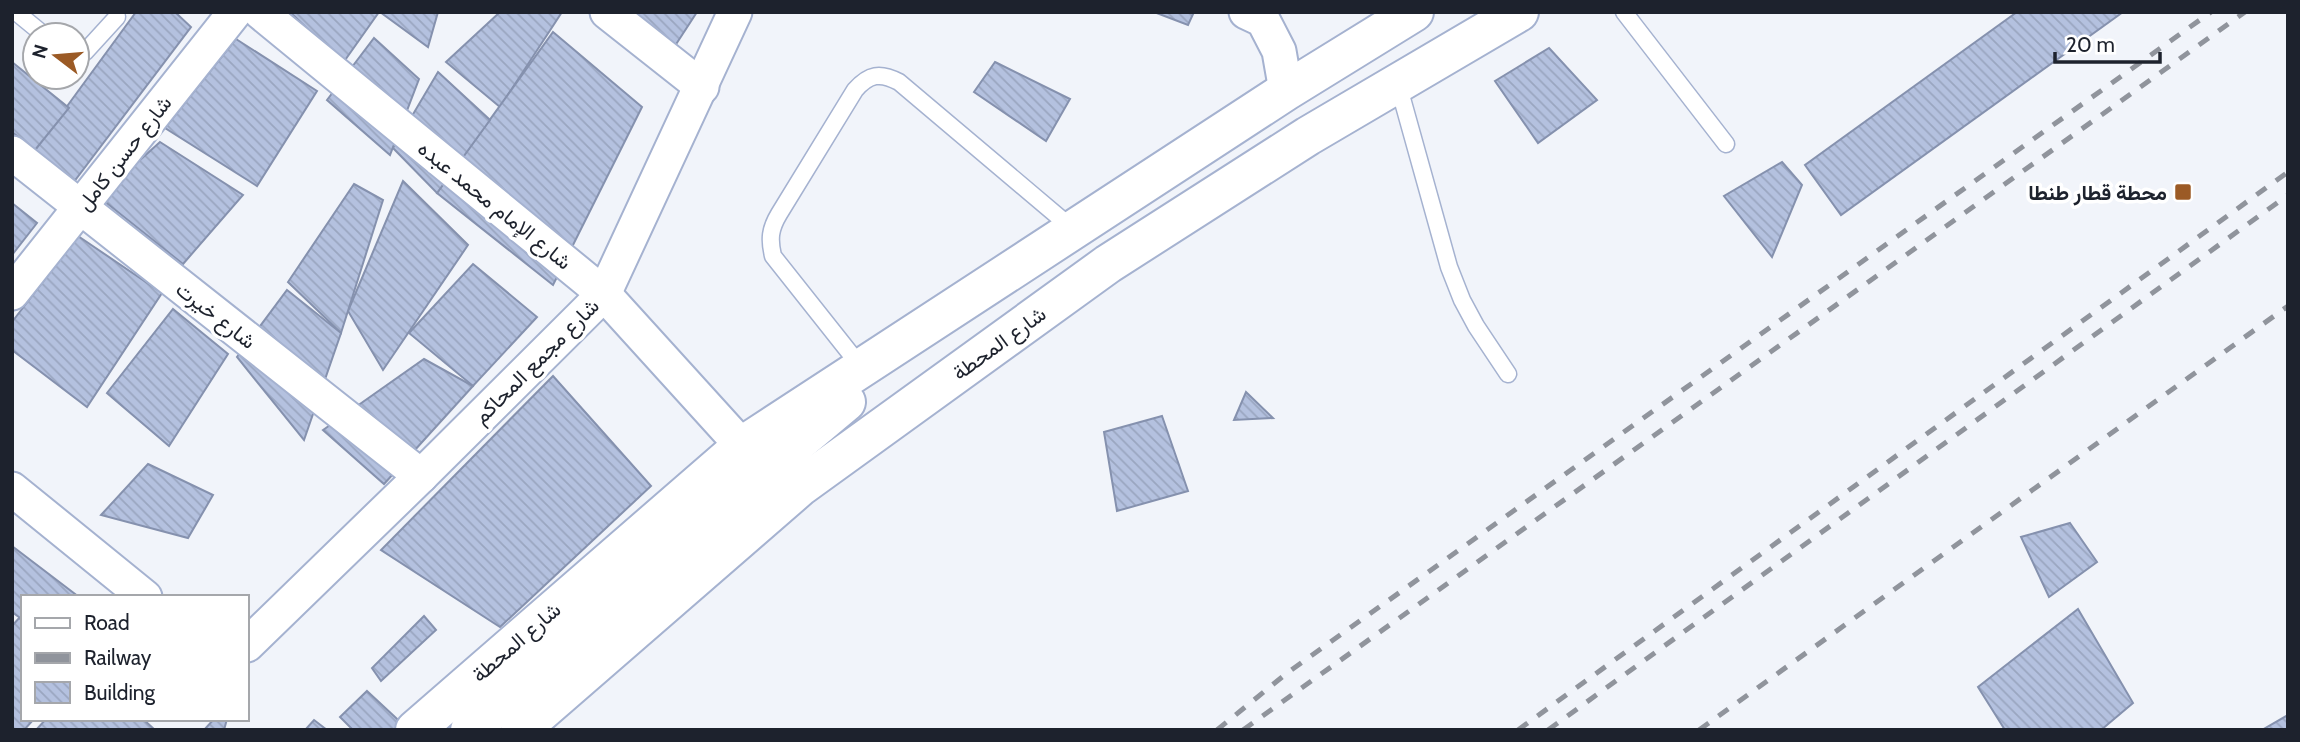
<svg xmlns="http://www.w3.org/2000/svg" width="2300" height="742" font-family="Cabin,Vazirmatn,sans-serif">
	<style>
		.building { fill: url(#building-back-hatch); stroke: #8591ae; stroke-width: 2 }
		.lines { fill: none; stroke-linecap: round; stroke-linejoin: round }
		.lane-casing { stroke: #a5b2d0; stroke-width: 19 }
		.street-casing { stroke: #a5b2d0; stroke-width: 37 }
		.secondary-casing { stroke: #a5b2d0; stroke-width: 42 }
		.lane { stroke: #fff; stroke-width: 16 }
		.street { stroke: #fff; stroke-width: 33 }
		.secondary { stroke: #fff; stroke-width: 38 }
		.rail { stroke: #90949c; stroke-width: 5; stroke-dasharray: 12 12; stroke-linecap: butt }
		.poi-dot { fill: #9b5a25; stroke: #fff; stroke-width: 2.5 }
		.labels { text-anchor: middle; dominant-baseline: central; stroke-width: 7; stroke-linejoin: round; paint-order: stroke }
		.street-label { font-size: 21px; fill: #1d222d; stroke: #fff }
		.poi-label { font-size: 21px; font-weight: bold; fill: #1d222d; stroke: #fff; text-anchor: end }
	</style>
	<defs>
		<pattern id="building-back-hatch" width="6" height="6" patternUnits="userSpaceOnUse" patternTransform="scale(1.75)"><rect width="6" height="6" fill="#b4c1df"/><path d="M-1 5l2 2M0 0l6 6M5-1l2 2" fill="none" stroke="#9aa6c0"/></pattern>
	</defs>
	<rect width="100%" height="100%" fill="#f1f4fa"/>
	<g class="building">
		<path d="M136,12H175L191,27L73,183L35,150Z"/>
		<path d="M290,12H379L343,63Z"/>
		<path d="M380,12H438L428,47Z"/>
		<path d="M500,12H562L500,107L446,62Z"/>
		<path d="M630,12H697L671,52Z"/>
		<path d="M1154,12H1194L1188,25Z"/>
		<path d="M2017,12H2123L1841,215L1805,165Z"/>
		<path d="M553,32L642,107L553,285L437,193Z"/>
		<path d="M374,38L419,79L390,155L327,100Z"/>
		<path d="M236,39L317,91L257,186L165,128Z"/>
		<path d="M1549,48L1597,100L1538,143L1495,81Z"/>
		<path d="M12,62L69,108L35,150L12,132Z"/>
		<path d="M995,62L1070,99L1046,141L974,92Z"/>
		<path d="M438,72L490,120L437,193L393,148Z"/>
		<path d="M160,142L243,195L183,264L99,197Z"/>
		<path d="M1782,162L1802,185L1772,257L1724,196Z"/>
		<path d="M403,181L468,245L383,370L348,311Z"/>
		<path d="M354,184L383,200L341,333L288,282Z"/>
		<path d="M12,203L37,223L12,255Z"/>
		<path d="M78,236L162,293L87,407L12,350V322Z"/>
		<path d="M473,264L537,317L473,386L409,333Z"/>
		<path d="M287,290L341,333L304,440L237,357Z"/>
		<path d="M173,309L228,354L169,446L107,393Z"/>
		<path d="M424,359L473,386L384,484L323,430Z"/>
		<path d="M553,376L651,486L500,627L381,550Z"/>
		<path d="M1246,392L1273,418L1234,420Z"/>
		<path d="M1162,416L1188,491L1117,511L1104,432Z"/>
		<path d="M148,464L213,495L188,538L101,515Z"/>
		<path d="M2070,523L2097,562L2049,597L2021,537Z"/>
		<path d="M12,546L79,597H23V620L12,612Z"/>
		<path d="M2078,609L2133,703L2101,730H2005L1978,687Z"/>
		<path d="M424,616L436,630L381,681L372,668Z"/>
		<path d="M19,618L23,621V719H34L24,730H12V626Z"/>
		<path d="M367,691L409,730H353L340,717Z"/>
		<path d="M2288,715V730H2262Z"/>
		<path d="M46,719H143L155,730H36Z"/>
		<path d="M214,719H227L224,730H204Z"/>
		<path d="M314,720L327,730H305Z"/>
	</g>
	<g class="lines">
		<defs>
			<g id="lane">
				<path d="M16,12L44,35"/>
				<path d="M1624,12L1726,144"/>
				<path d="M77,53L85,52L117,17"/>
				<path d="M1398,84L1449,267L1462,300L1476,326L1508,374"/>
				<path d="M861,367L773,256C769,239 770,229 779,214L855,90C869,74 880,72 899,82L1073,229"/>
			</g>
			<g id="street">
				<path d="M260,12L604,294L742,446"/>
				<path d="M607,12L702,87"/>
				<path d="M1246,12L1263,20L1279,51L1286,91"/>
				<path d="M12,153L421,476"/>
				<path d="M12,293L235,12"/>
				<path d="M12,489L145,597"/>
				<path d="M247,645L421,476L604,294L735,12"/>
			</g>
			<g id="secondary">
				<path d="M415,730L742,446L1286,91L1414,12"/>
				<path d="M470,730L760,474L846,402"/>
				<path d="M520,730L801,486L1108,264L1308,136L1519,12"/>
			</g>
		</defs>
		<use href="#lane" class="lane-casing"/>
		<use href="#street" class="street-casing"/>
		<use href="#secondary" class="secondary-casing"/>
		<use href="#lane" class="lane"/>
		<use href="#street" class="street"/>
		<use href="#secondary" class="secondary"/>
		<g class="rail">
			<path d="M1217,730L1287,673L2211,12"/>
			<path d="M1243,730L2245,12"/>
			<path d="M1518,730L2288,172"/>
			<path d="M1548,730L2288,195"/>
			<path d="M1699,730L2288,306"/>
		</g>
	</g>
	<rect class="poi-dot" x="2174" y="183" width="18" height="18" rx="3.5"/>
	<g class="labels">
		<g class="street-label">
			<text transform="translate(124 153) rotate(-52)">شارع حسن كامل</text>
			<text transform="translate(495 205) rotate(39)">شارع الإمام محمد عبده</text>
			<text transform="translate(216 315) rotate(38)">شارع خيرت</text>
			<text transform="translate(999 343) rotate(-36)">شارع المحطة</text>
			<text transform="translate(536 361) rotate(-45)">شارع مجمع المحاكم</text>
			<text transform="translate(516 642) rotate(-41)">شارع المحطة</text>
		</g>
		<g class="poi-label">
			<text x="2167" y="192">محطة قطار طنطا</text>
		</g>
	</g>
	<rect width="2300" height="742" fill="none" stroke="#1d222d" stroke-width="28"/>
	<rect x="21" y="595" width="228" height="126" fill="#ffffff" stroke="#a5a7ab" stroke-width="2"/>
	<rect x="35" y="618" width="35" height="10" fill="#ffffff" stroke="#a5a7ab" stroke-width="2"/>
	<text x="84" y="630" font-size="21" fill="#1d222d">Road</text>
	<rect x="35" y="653" width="35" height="10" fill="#90949c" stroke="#a5a7ab" stroke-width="2"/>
	<text x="84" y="665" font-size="21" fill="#1d222d">Railway</text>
	<rect x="35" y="682" width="35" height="21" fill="url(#building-back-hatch)" stroke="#a5a7ab" stroke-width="2"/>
	<text x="84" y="700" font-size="21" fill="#1d222d">Building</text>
	<g transform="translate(56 56) rotate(286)"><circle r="33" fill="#ffffff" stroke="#a5a7ab" stroke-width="2"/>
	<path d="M0-5L12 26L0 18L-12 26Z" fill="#9b5a25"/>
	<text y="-10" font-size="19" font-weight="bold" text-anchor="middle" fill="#1d222d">N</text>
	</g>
	<path d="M2055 52v10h105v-10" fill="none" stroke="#1d222d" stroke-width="3.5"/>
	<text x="2066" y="52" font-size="21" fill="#1d222d" stroke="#ffffff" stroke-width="5" paint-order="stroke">20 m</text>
</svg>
